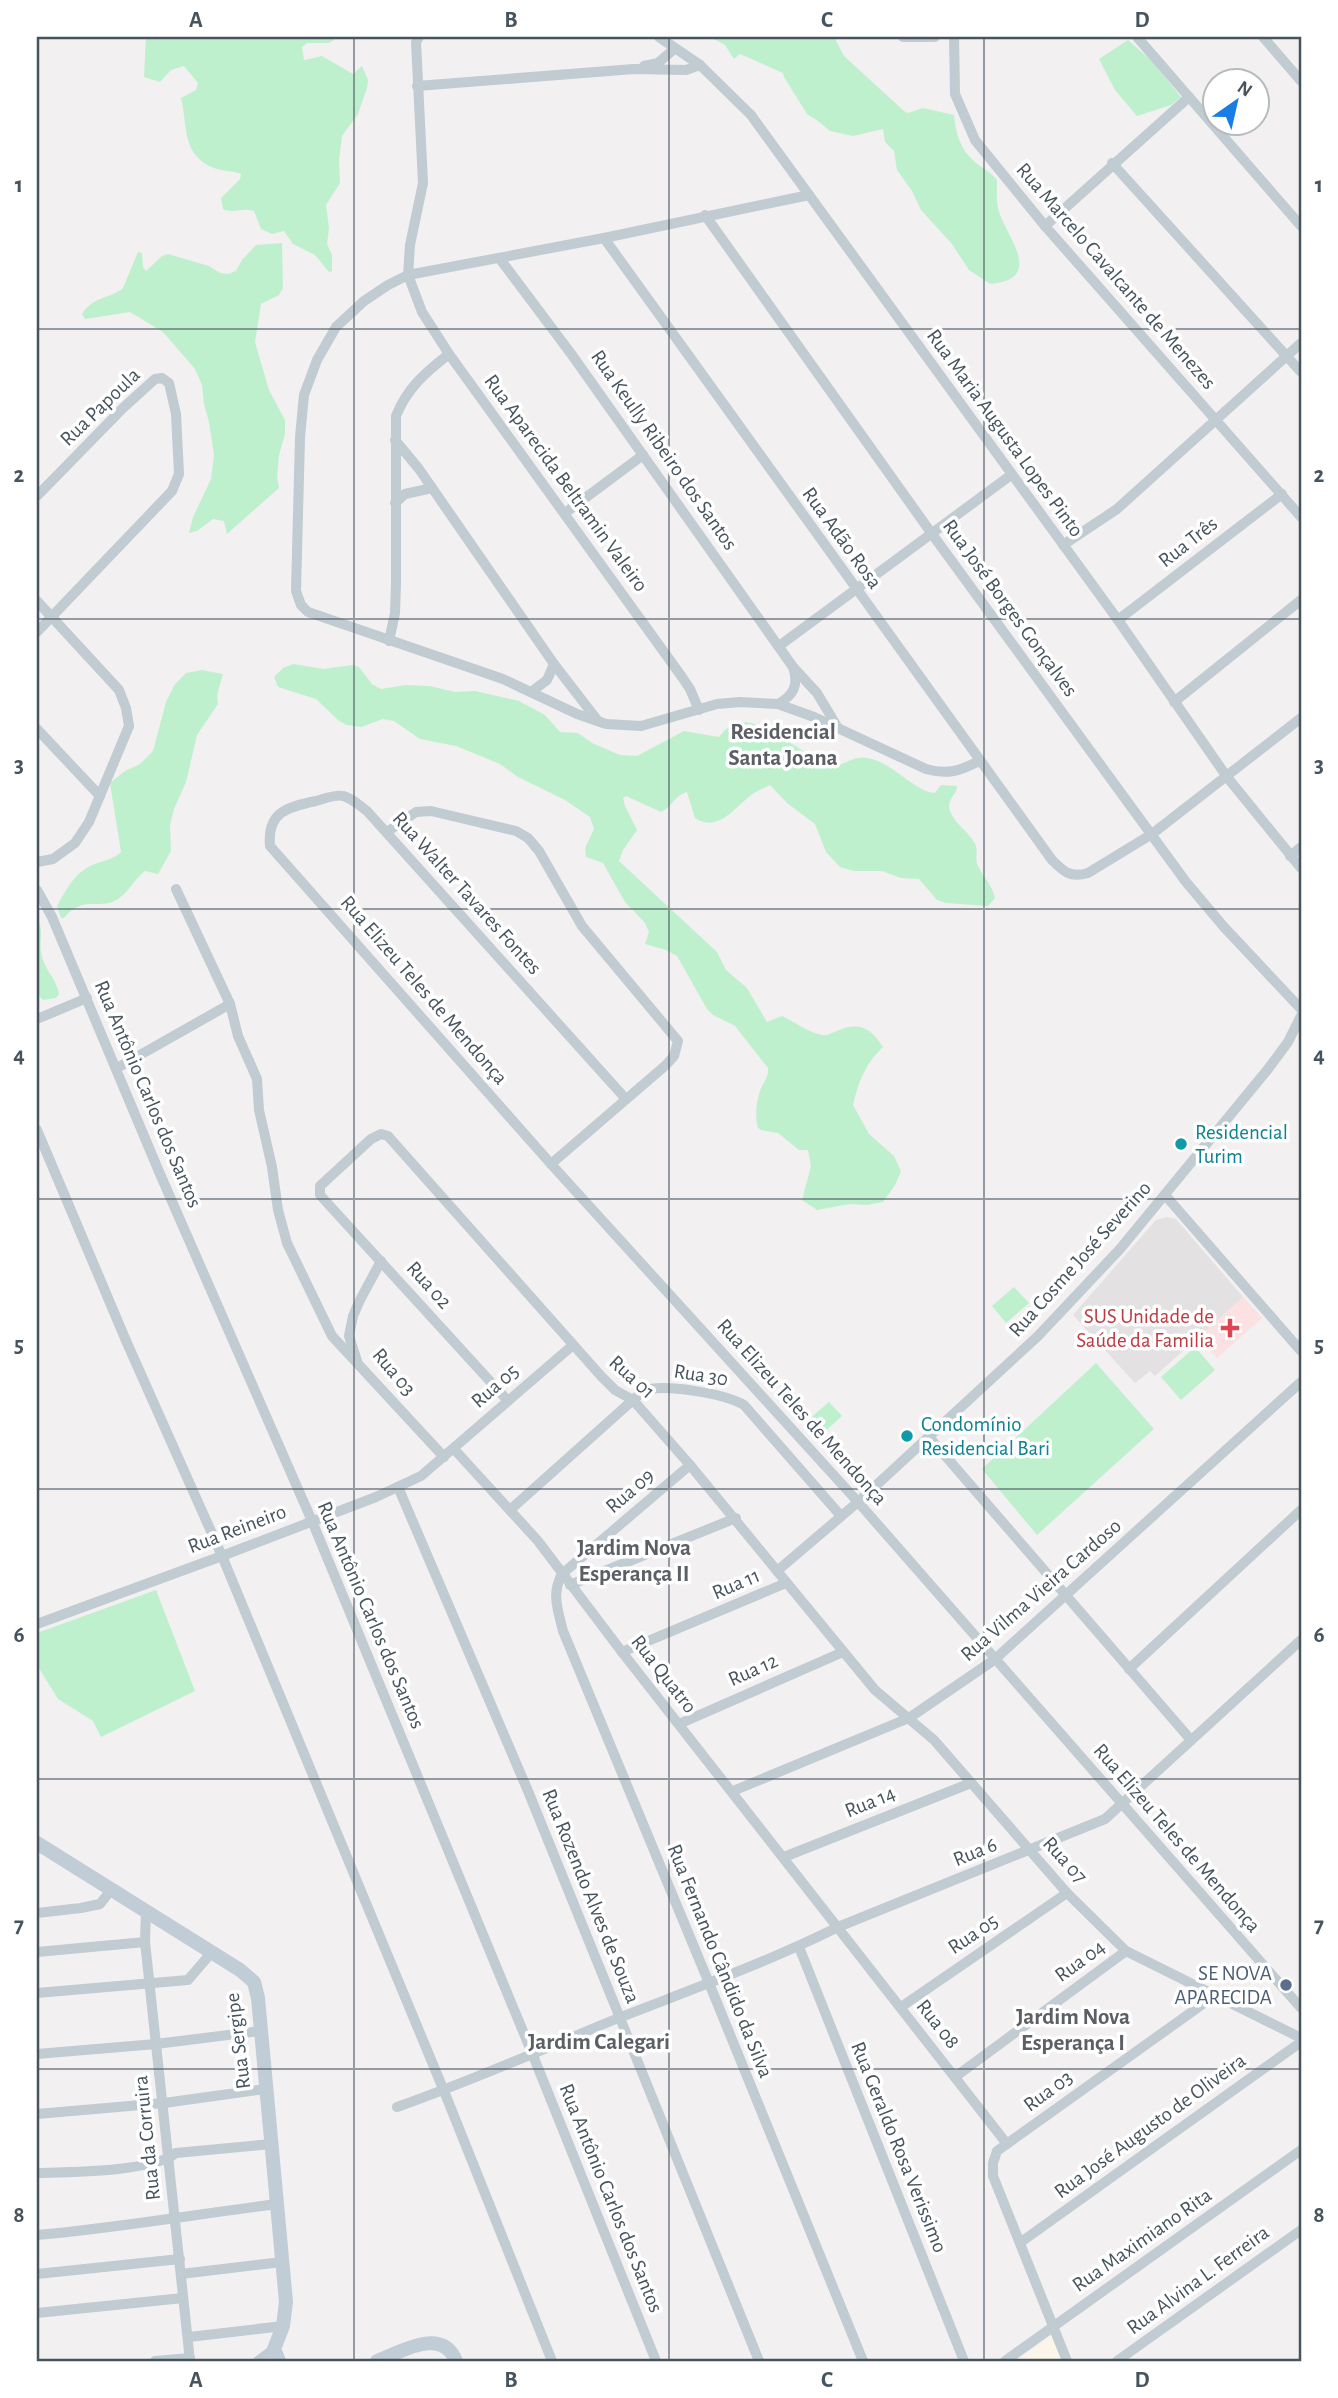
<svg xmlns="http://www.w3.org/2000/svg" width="1338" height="2398" font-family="'Alegreya Sans',sans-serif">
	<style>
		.commercial { fill: #fcf6ea }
		.education { fill: #e3e1e2 }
		.medical { fill: #fbe1e1 }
		.green { fill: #bef0ce }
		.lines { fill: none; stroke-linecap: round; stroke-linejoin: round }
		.street { stroke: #c0cbd2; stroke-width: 10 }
		.secondary { stroke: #c0ccd6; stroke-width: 14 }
		.grid { fill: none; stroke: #47545d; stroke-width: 2; stroke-opacity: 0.55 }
		.culture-dot { fill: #0f9aa8; stroke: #fff; stroke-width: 2.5 }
		.health-dot { fill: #e0444e; stroke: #fff; stroke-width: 2.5 }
		.service-dot { fill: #5c6f8a; stroke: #fff; stroke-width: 2.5 }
		.labels { text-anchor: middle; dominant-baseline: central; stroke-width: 7; stroke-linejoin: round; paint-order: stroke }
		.street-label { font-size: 21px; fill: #47545d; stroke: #fff }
		.culture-label { font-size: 21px; fill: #0d838f; stroke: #fff; text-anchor: start }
		.health-label { font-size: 21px; fill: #be3a42; stroke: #fff; text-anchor: end }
		.service-label { font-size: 21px; fill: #4e5e75; stroke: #fff; text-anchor: end }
		.neighbourhood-label { font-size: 23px; font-weight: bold; fill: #5c6065; stroke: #fff }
		.neatline { fill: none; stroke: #47545d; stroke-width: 2.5 }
		.grid-label { font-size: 23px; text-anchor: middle; font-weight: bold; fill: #47545d }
	</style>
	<rect width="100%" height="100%" fill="#f2f0f0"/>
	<path class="commercial" d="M1052,2335L1063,2361H1016Z"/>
	<path class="education" d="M1167,1217L1176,1219L1243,1297L1155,1376L1150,1371L1135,1383L1073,1315L1156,1220Z"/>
	<path class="medical" d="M1243,1297L1262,1318L1217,1358L1198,1337Z"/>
	<g class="green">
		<path d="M146,37H338L329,43H307L302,47L304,60L322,56L353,74L362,66L368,80L367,88L358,114L342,136L339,161L340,183L326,205L329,228L327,244L332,255V271L329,272L315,255L293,244L284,231L272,234L261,229L254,211C241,207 233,214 223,209L221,198L240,179L241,174C232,170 223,172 214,168C181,155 188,126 181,98L196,90L198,83L184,66L171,70L160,82L144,77Z"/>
		<path d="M710,37H834L844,56L904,111L908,113L923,108L954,115C956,134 960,149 975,162C982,168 991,172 997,180C997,189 996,199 998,208C1003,233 1048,279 990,284L969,270L952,244L921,210L912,191L897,170L894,151L885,142L883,129L853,136L830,131L818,121L807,114L784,77L783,73L740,54L734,59L725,45Z"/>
		<path d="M1128,40L1151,60L1181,97L1171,105L1137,116L1115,90L1099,59Z"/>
		<path d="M282,243L283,288L279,295L261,304L255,342L269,390L285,420V434L279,455L277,477L279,488L227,534L224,521L213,519L197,531L189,533L193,517L211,479L214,455L209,422L204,404L202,385L195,369L163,332L130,312L85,319L82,314C93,296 110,299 123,288L138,252L142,253L143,267L146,271L162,256L168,254L209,266L220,273L228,274L236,271L242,260L256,245Z"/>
		<path d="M293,664L323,669L353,665L359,667L372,684L381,689L406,685L430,686L455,692L475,691L519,701L545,715L560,732L578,733L592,743L620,755L637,756L684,731L719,737C737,713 754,722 775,735C785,740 795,745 804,752C809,756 815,763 821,765C838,772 851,754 868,758C892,762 915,792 935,793L941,785L957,786C957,794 949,798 949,806C950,820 968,831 974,842C979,849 975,857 977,864C982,876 992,884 995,898L988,906L946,903L937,900L919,879L901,878L882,871H854L840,867L826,852L815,824L787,803L770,785C765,788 758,790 754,793C736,805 719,834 695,818L687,792C674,796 673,806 661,812L626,796L623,798L625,806L637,830L623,850L619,861L717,952L726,970L747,988L767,1022L782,1016C795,1022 807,1032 822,1035C828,1036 831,1033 837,1031C859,1021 871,1028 883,1047C865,1064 859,1081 853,1105L869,1134L894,1156L901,1171L895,1185L883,1202L867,1205L850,1204L817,1210L802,1200L811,1166L808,1150H799L778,1133L761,1130L758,1128C755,1115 756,1103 760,1091C763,1082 769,1078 768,1068L735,1026L713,1015L707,1009L677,956L666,950L645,944L649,932L645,923L625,902L603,863L586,857L585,848L594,829L590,817L565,800L518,777L500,764L456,746L420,739L394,721L383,719L361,727L346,725L338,720L316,699L278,687L274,677L283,668Z"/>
		<path d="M202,670L223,674L217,695L218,704L197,735L186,782L174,809L170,825L171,851L158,874L145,871C134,879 130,891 118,899C100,911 83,894 64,918H61L57,906C66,890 73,875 90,866C100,861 113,860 121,852L110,783L125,771L140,764L153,751L166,702L175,684L186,673Z"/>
		<path d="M37,917C45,933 38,941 42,957C45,970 57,980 59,994L56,998L43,1000L38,995Z"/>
		<path d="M1014,1287L1029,1303L1006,1323L992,1306Z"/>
		<path d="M1195,1347L1215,1370L1181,1400L1161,1377Z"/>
		<path d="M1096,1363L1154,1429L1037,1535L982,1469Z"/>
		<path d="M829,1402L842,1416L821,1435L808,1420Z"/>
		<path d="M156,1590L195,1691L101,1737L93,1721L58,1699L37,1665V1633Z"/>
	</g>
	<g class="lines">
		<g class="street">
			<path d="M419,37L416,42L423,183L410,245L408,275L422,312L449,354L682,677L690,689L699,710"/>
			<path d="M659,37L700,65L751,115L1118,620L1227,777L1301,868"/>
			<path d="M903,37H935"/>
			<path d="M954,37L955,94L975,140L1045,226L1301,517"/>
			<path d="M1137,37L1301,226"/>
			<path d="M1263,37L1301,81"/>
			<path d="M644,66L658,63L674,49"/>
			<path d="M417,86L634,69L686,70L700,65"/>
			<path d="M1112,163L1301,372"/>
			<path d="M809,195L604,238L408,275L388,285L364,301L336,327L317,360L304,395L300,437L296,591L301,605L308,612L503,679L577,714L606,724L641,726L717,704L740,702L778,704L814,717L926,769C947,775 960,771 979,761"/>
			<path d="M705,215L932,534L1186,882L1224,927L1301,1009"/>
			<path d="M1045,226L1189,97"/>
			<path d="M604,238L1052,860C1064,872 1070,878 1088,873L1152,834L1301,718"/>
			<path d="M500,259L572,355L793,667L817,693L838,728"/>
			<path d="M395,440L419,469L554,664L598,721"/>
			<path d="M37,496L123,408L155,379L162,378L169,383L176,414L179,474L172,491L37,632"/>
			<path d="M395,503L405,494L432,488"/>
			<path d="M565,513L643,455"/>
			<path d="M1063,545L1117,509L1301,343"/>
			<path d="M37,601L119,690L126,708L129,726L89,822L75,843L53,859L37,862"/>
			<path d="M1118,620L1282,494"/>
			<path d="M389,641L395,613L396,584V416C407,388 426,372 449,354"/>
			<path d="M779,646L1011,475"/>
			<path d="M531,692L547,680L554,664"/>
			<path d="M1174,702L1301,600"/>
			<path d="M778,704C794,695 799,685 793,667"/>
			<path d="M37,729L100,796"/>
			<path d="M387,832L416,812L431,811L516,831L528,838L539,851L582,926L678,1041L674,1056L666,1065L551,1164"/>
			<path d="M1290,856L1301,847"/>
			<path d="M176,889L230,1004L238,1036L257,1079L259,1110L272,1167L278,1210L287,1243L332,1336L358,1364"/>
			<path d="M37,890L52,917L160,1174L312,1521L532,2053L656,2361"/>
			<path d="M37,1019L87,998"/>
			<path d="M117,1068L230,1004"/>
			<path d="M625,1098L367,811C360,806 352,798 343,796C335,794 324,799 316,801C287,807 267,812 270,846L551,1164L858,1502L1301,2008"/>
			<path d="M37,1130L127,1343L222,1556L444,2091L552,2361"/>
			<path d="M1165,1195L1301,1351"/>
			<path d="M381,1261L360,1300L353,1316L349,1336L358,1364L444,1457"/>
			<path d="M508,1401L320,1195V1186L371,1139L381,1134L388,1136L601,1376L615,1390L633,1400L690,1465L875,1690L934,1740L1067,1893L1126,1951L1301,2038"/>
			<path d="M929,1437L1191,1740"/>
			<path d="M454,1449L538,1541L622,1652L1007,2144"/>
			<path d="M690,1465L562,1574C551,1594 558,1610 563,1631L709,1983L863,2361"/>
			<path d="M398,1487L528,1791L759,2361"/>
			<path d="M510,1510L643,1391C663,1383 726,1394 744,1405L841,1516"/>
			<path d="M777,1571L858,1502L1038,1336L1120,1249L1268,1069L1288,1042L1301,1016"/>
			<path d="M570,1585L736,1518"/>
			<path d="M37,1624L222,1556L376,1497L421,1476L573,1345"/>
			<path d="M622,1652L786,1583"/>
			<path d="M1129,1669L1301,1510"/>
			<path d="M679,1724L843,1652"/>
			<path d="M733,1791L909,1718L994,1660L1301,1382"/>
			<path d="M784,1857L971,1783"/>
			<path d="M146,1911L145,1942L190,2361"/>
			<path d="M37,1913L81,1908L100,1904L111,1890"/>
			<path d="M799,1947L964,2361"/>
			<path d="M37,1952L145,1942"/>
			<path d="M37,1993L188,1980L212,1952"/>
			<path d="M901,2007L1067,1893"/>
			<path d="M37,2054L156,2044L260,2031"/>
			<path d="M955,2077L1126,1951"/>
			<path d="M397,2107C471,2081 543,2049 616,2019C690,1990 766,1963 838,1927L1105,1819L1301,1640"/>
			<path d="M37,2114L164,2103L265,2089"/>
			<path d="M37,2173C68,2172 153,2172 176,2153L271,2144"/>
			<path d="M37,2235C117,2228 197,2214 277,2204"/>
			<path d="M1021,2242L1301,2042"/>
			<path d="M37,2274L180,2259"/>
			<path d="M181,2274L282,2262"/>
			<path d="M37,2313L183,2298"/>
			<path d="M189,2337L283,2326"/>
			<path d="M155,2361L190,2358"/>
			<path d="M258,2361L274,2349"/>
			<path d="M1005,2361L1301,2150"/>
			<path d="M1067,2361L993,2176V2163L997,2151L1214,1996"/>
			<path d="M1117,2361L1301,2230"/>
		</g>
		<g class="secondary">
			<path d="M37,1843L240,1970L254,1982L258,1998L286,2302L283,2326L274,2349L279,2361"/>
			<path d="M377,2361C401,2352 442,2326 456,2361"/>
		</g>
	</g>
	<path class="grid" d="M354,37V2361M669,37V2361M984,37V2361M37,329H1301M37,619H1301M37,909H1301M37,1199H1301M37,1489H1301M37,1779H1301M37,2069H1301"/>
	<g class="culture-dot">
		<circle cx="1181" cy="1144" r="7"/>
		<circle cx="907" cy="1436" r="7"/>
	</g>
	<path class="health-dot" d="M1226.5 1317.5h7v7h7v7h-7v7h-7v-7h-7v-7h7z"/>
	<circle class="service-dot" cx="1286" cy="1985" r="7"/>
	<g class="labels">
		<g class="street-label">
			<text transform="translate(1116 276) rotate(49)">Rua Marcelo Cavalcante de Menezes</text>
			<text transform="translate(100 407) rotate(-44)">Rua Papoula</text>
			<text transform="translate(1005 433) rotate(54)">Rua Maria Augusta Lopes Pinto</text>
			<text transform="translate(664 450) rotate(55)">Rua Keully Ribeiro dos Santos</text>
			<text transform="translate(566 483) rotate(54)">Rua Aparecida Beltramin Valeiro</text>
			<text transform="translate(842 538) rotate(54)">Rua Adão Rosa</text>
			<text transform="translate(1188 542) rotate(-38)">Rua Três</text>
			<text transform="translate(1010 608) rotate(54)">Rua José Borges Gonçalves</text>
			<text transform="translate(467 893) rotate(48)">Rua Walter Tavares Fontes</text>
			<text transform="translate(424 990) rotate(49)">Rua Elizeu Teles de Mendonça</text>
			<text transform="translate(148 1094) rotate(67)">Rua Antônio Carlos dos Santos</text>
			<text transform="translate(1080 1259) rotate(-48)">Rua Cosme José Severino</text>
			<text transform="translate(429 1285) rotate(48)">Rua 02</text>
			<text transform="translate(394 1372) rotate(50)">Rua 03</text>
			<text transform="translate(701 1375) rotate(9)">Rua 30</text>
			<text transform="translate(632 1377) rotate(42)">Rua 01</text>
			<text transform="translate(495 1386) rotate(-41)">Rua 05</text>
			<text transform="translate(802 1412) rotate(48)">Rua Elizeu Teles de Mendonça</text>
			<text transform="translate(630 1491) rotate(-41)">Rua 09</text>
			<text transform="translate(237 1529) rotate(-21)">Rua Reineiro</text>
			<text transform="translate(736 1584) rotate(-23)">Rua 11</text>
			<text transform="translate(1041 1590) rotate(-41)">Rua Vilma Vieira Cardoso</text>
			<text transform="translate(371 1615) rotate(67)">Rua Antônio Carlos dos Santos</text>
			<text transform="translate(753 1670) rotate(-24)">Rua 12</text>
			<text transform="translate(664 1674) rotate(52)">Rua Quatro</text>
			<text transform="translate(870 1802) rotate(-22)">Rua 14</text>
			<text transform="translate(1177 1838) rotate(49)">Rua Elizeu Teles de Mendonça</text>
			<text transform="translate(975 1852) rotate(-22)">Rua 6</text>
			<text transform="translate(1065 1860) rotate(48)">Rua 07</text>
			<text transform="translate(591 1896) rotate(68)">Rua Rozendo Alves de Souza</text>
			<text transform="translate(973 1934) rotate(-34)">Rua 05</text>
			<text transform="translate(720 1961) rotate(68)">Rua Fernando Cândido da Silva</text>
			<text transform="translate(1080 1961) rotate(-36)">Rua 04</text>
			<text transform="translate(938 2024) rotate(52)">Rua 08</text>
			<text transform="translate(238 2041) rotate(-97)">Rua Sergipe</text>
			<text transform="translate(1048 2091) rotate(-36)">Rua 03</text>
			<text transform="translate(1150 2126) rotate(-36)">Rua José Augusto de Oliveira</text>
			<text transform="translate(147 2138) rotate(-96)">Rua da Corruira</text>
			<text transform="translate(899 2147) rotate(68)">Rua Geraldo Rosa Verissimo</text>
			<text transform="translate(611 2198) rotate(68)">Rua Antônio Carlos dos Santos</text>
			<text transform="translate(1142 2240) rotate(-35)">Rua Maximiano Rita</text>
			<text transform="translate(1198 2280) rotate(-36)">Rua Alvina L. Ferreira</text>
		</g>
		<g class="culture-label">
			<text x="1195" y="1132">Residencial<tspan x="1195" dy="24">Turim</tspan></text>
			<text x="921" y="1424">Condomínio<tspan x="921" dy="24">Residencial Bari</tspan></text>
		</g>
		<g class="health-label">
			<text x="1214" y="1316">SUS Unidade de<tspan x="1214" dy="24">Saúde da Familia</tspan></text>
		</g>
		<g class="service-label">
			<text x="1272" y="1973">SE NOVA<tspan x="1272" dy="24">APARECIDA</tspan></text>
		</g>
		<g class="neighbourhood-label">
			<text x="783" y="732">Residencial<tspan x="783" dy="26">Santa Joana</tspan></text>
			<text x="634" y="1548">Jardim Nova<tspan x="634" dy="26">Esperança II</tspan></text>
			<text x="1073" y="2017">Jardim Nova<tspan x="1073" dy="26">Esperança I</tspan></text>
			<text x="599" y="2042">Jardim Calegari</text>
		</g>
	</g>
	<rect width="1338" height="2398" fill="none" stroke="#ffffff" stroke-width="77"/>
	<g transform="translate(1236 102) rotate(34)"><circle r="33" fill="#ffffff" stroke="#b5bbbe" stroke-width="2"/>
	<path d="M0-5L12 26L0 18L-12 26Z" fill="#187de4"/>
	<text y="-10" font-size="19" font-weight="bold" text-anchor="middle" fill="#47545d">N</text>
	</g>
	<rect x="38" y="38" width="1262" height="2322" class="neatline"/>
	<g class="grid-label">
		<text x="196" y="27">A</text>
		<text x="511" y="27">B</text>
		<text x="827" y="27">C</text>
		<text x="1142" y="27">D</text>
		<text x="19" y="192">1</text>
		<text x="1319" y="192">1</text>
		<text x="19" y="482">2</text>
		<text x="1319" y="482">2</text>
		<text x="19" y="772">3</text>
		<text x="1319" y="772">3</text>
		<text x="19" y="1062">4</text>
		<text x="1319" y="1062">4</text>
		<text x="19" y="1352">5</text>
		<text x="1319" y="1352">5</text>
		<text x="19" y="1642">6</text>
		<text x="1319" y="1642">6</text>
		<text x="19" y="1932">7</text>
		<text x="1319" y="1932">7</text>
		<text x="19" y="2222">8</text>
		<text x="1319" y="2222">8</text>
		<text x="196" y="2387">A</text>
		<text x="511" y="2387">B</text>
		<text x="827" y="2387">C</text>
		<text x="1142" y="2387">D</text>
	</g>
</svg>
